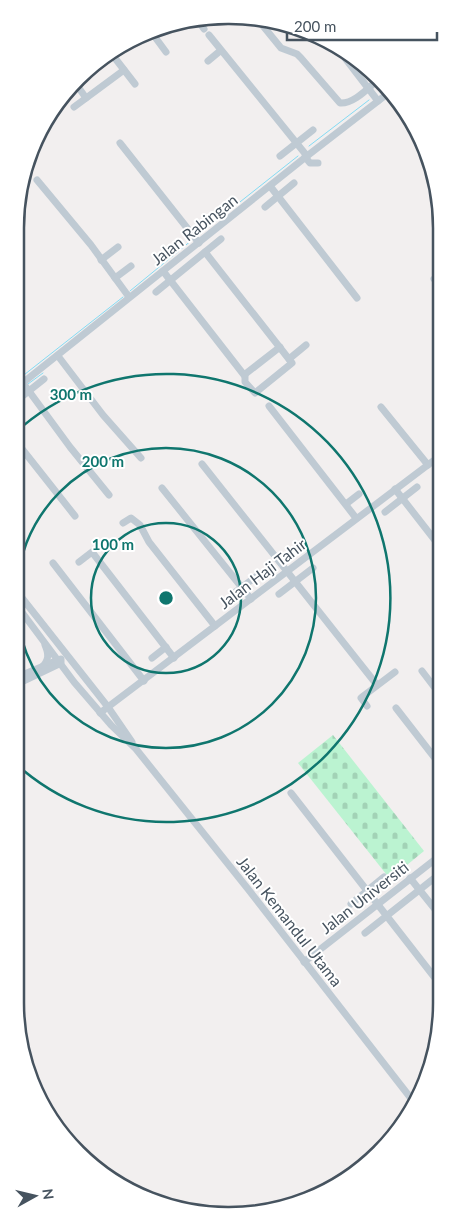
<svg xmlns="http://www.w3.org/2000/svg" width="457" height="1231" font-family="Lato,sans-serif">
	<style>
		.cemetery { fill: url(#cemetery-stones) }
		.lines { fill: none; stroke-linecap: round; stroke-linejoin: round }
		.stream { stroke: #84dbf4; stroke-width: 1 }
		.minor { stroke: #bfcad3; stroke-width: 7 }
		.ring { fill: none; stroke: #0f766e; stroke-width: 2.5 }
		.labels { text-anchor: middle; dominant-baseline: central; stroke-width: 4; stroke-linejoin: round; paint-order: stroke }
		.street-label { font-size: 16px; fill: #46535f; stroke: #fff }
		.rim { fill: none; stroke: #46535f; stroke-width: 2.5 }
		.centre { fill: #0f766e; stroke: #fff; stroke-width: 2.5 }
		.ring-label { font-size: 15px; text-anchor: middle; font-weight: bold; fill: #0f766e; stroke: #fff; stroke-width: 4; stroke-linejoin: round; paint-order: stroke }
	</style>
	<defs>
		<pattern id="cemetery-stones" width="16" height="16" patternUnits="userSpaceOnUse" patternTransform="scale(1.25)"><rect width="16" height="16" fill="#bbf3d1"/><path d="M2 7V4a2 2 0 0 1 4 0v3zM10 15v-3a2 2 0 0 1 4 0v3z" fill="#a2d2b6"/></pattern>
	</defs>
	<rect width="100%" height="100%" fill="#f2efef"/>
	<path class="cemetery" d="M333,735L424,851L390,879L298,763Z"/>
	<g class="lines">
		<g class="stream">
			<path d="M380,92L387,86"/>
			<path d="M309,146L369,100"/>
			<path d="M197,236L298,156"/>
			<path d="M130,291L192,240"/>
			<path d="M15,382L123,297"/>
			<path d="M28,384L43,373"/>
			<path d="M15,395L22,389"/>
		</g>
		<g class="minor">
			<path d="M196,18L204,29"/>
			<path d="M259,21L281,48L297,54L301,58L340,103C354,104 368,88 379,79"/>
			<path d="M152,33L166,52"/>
			<path d="M209,35L307,156"/>
			<path d="M335,45L378,101"/>
			<path d="M111,53L135,84"/>
			<path d="M208,61L220,51"/>
			<path d="M76,84L86,98"/>
			<path d="M74,107L124,70"/>
			<path d="M120,143L199,243"/>
			<path d="M280,156L313,130"/>
			<path d="M305,157L310,163H318"/>
			<path d="M26,165L27,166"/>
			<path d="M37,180L91,245L129,297"/>
			<path d="M270,186L357,298"/>
			<path d="M265,207L294,183"/>
			<path d="M205,252L292,363L255,393L245,382V376"/>
			<path d="M101,260L118,247"/>
			<path d="M163,271L244,375L280,347"/>
			<path d="M115,278L131,266"/>
			<path d="M434,279L440,275"/>
			<path d="M156,292L221,239"/>
			<path d="M58,356L103,415L141,458"/>
			<path d="M289,359L306,345"/>
			<path d="M23,383L70,447L109,495"/>
			<path d="M15,389L307,156L391,91"/>
			<path d="M15,402L44,379"/>
			<path d="M269,406L356,518"/>
			<path d="M381,407L428,465"/>
			<path d="M15,440L75,516"/>
			<path d="M202,464L377,685"/>
			<path d="M162,488L251,599"/>
			<path d="M395,489L441,548"/>
			<path d="M346,504L359,494"/>
			<path d="M385,512L417,487"/>
			<path d="M123,523L131,518L140,525L149,542L215,626"/>
			<path d="M79,562L92,552L174,658"/>
			<path d="M53,563L144,681"/>
			<path d="M15,589L108,707L132,742"/>
			<path d="M234,593L257,576"/>
			<path d="M279,594L313,568"/>
			<path d="M15,603L74,682L111,725L136,749L248,889L413,1101"/>
			<path d="M152,658L166,647"/>
			<path d="M42,667C49,660 49,654 45,645"/>
			<path d="M422,671L441,696"/>
			<path d="M15,678L58,660"/>
			<path d="M15,685L61,663V659"/>
			<path d="M367,706L361,698L362,697L395,672"/>
			<path d="M396,708L441,766"/>
			<path d="M100,713L441,455"/>
			<path d="M291,793L442,987"/>
			<path d="M410,878L442,918"/>
			<path d="M351,904L384,877"/>
			<path d="M365,933L442,872"/>
			<path d="M304,962L442,854"/>
		</g>
	</g>
	<g class="ring">
		<circle cx="166" cy="598" r="75"/>
		<circle cx="166" cy="598" r="150"/>
		<path d="M16 432A224 224 0 1 1 16 764"/>
	</g>
	<g class="labels">
		<g class="street-label">
			<text transform="translate(194 229) rotate(-38)">Jalan Rabingan</text>
			<text transform="translate(262 573) rotate(-37)">Jalan Haji Tahir</text>
			<text transform="translate(364 897) rotate(-38)">Jalan Universiti</text>
			<text transform="translate(290 921) rotate(52)">Jalan Kemandul Utama</text>
		</g>
	</g>
	<path d="M0 0H457V1231H0ZM228 24H229A204 204 0 0 1 433 228V1003A204 204 0 0 1 229 1207H228A204 204 0 0 1 24 1003V228A204 204 0 0 1 228 24Z" fill="#fff" fill-rule="evenodd"/>
	<path class="rim" d="M228 24H229A204 204 0 0 1 433 228V1003A204 204 0 0 1 229 1207H228A204 204 0 0 1 24 1003V228A204 204 0 0 1 228 24Z"/>
	<circle cx="166" cy="598" r="8" class="centre"/>
	<g class="ring-label">
		<text x="71" y="400">300 m</text>
		<text x="103" y="467">200 m</text>
		<text x="113" y="550">100 m</text>
	</g>
	<g transform="translate(35 1196) rotate(82)" stroke="#ffffff" stroke-width="4" paint-order="stroke">
	<path d="M0-4L9 19L0 12L-9 19Z" fill="#46535f"/>
	<text y="-8" font-size="14" font-weight="bold" text-anchor="middle" fill="#46535f">N</text>
	</g>
	<path d="M287 32v8h150v-8" fill="none" stroke="#46535f" stroke-width="2.5"/>
	<text x="294" y="32" font-size="15" fill="#46535f" stroke="#ffffff" stroke-width="4" paint-order="stroke">200 m</text>
</svg>
